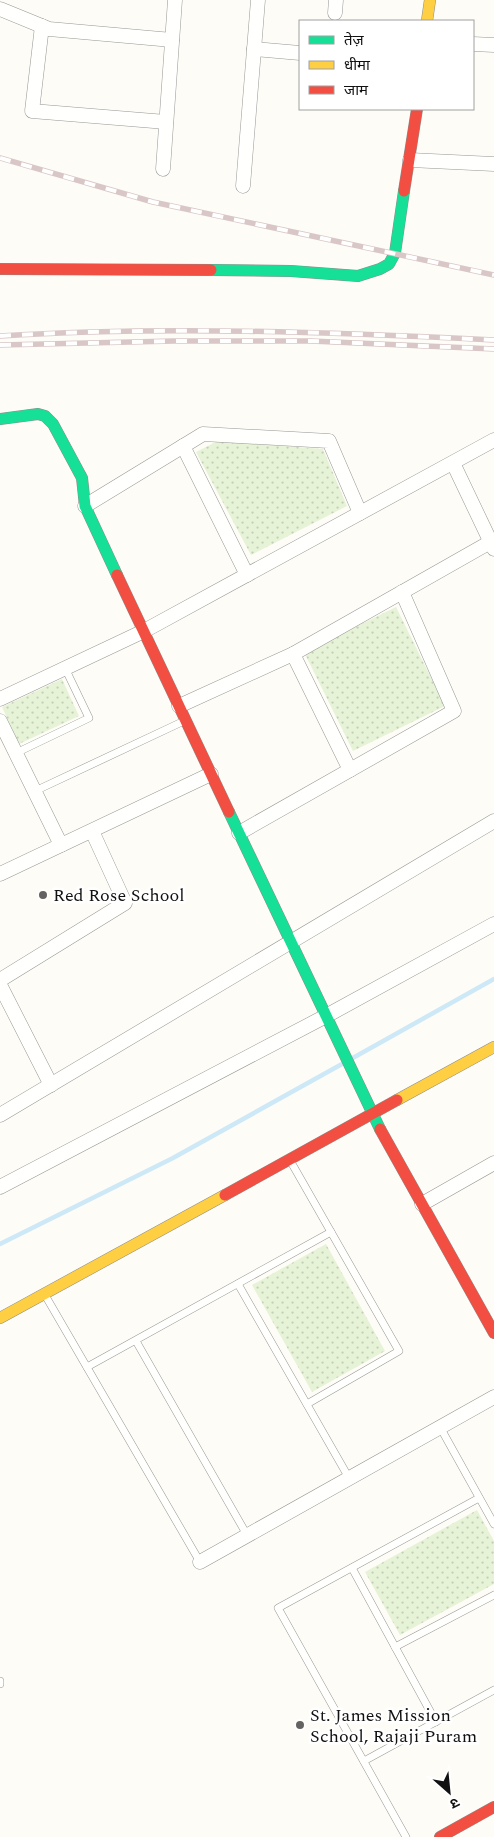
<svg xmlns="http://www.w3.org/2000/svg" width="494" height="1837" font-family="Spectral,'Noto Sans Devanagari',serif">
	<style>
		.grass { fill: url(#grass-dots) }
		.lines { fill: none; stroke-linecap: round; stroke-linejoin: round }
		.stream { stroke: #cde8f7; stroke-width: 4.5 }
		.lane-casing { stroke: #979795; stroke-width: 8 }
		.street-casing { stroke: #979795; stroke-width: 15 }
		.fast-casing { stroke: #8e8d8b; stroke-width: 12 }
		.slow-casing { stroke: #8e8d8b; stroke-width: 12 }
		.jam-casing { stroke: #8e8d8b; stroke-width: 12 }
		.lane { stroke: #fffffe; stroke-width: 7 }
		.street { stroke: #fffffe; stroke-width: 14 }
		.fast { stroke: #16e098; stroke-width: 11 }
		.slow { stroke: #ffcf43; stroke-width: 11 }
		.jam { stroke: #f24e42; stroke-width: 11 }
		.rail-casing { stroke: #d9c6c7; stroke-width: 5.5 }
		.rail { stroke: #fff; stroke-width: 4; stroke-dasharray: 11; stroke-linecap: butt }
		.poi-dot { fill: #646362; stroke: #fff; stroke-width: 2 }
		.labels { text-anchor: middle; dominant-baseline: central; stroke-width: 5; stroke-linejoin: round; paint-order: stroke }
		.poi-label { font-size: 18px; fill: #111; stroke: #fff; text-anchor: start }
	</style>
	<defs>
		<pattern id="grass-dots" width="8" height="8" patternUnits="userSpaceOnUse" patternTransform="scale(1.25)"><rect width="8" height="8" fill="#e7f3d7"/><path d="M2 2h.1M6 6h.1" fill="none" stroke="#c5cfb8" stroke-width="1.8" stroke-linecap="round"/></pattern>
	</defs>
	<rect width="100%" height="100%" fill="#fdfcf7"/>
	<g class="grass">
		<path d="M218,441L323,449L347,506L251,555L196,452Z"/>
		<path d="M396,607L445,706L353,751L304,652Z"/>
		<path d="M62,679L79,716L19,744L2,707Z"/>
		<path d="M326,1244L385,1351L312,1392L252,1285Z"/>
		<path d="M477,1510L494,1541V1584L400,1635L365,1572Z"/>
	</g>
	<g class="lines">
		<g class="stream">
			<path d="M351,1059L494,979"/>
			<path d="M0,1244L173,1158L342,1064"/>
		</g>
		<defs>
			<g id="lane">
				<path d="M16,753L89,718L65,668"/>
				<path d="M35,791L184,721"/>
				<path d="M291,1162L399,1351L307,1404"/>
				<path d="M238,1284L349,1478"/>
				<path d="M45,1295L200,1562"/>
				<path d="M136,1341L247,1535"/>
				<path d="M87,1367L331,1232"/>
				<path d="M440,1427L494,1524"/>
				<path d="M352,1568L436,1722"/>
				<path d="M395,1647L494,1595"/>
				<path d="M0,1681V1684"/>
				<path d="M364,1761L494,1690"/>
				<path d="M406,1837L278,1608L479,1498"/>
			</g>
			<g id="street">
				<path d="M0,9L49,29L172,40"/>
				<path d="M335,13L336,0"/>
				<path d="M42,26L32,111L166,122"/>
				<path d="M473,44L494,45"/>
				<path d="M254,49L300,53"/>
				<path d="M410,160L494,164"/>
				<path d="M163,169L175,0"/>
				<path d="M243,186L258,0"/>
				<path d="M183,446L247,575"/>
				<path d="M453,463L494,549"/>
				<path d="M85,506L203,434L329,441L360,513"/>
				<path d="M293,654L350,770"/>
				<path d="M0,699L144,631L494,440"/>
				<path d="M179,706L293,654L494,540"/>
				<path d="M0,721L61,845"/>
				<path d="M239,833L454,711L402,592"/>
				<path d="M0,874L211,774"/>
				<path d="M0,980L125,903L92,831"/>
				<path d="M0,985L51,1085"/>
				<path d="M0,1115L494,821"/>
				<path d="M0,1187L326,1016L494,924"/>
				<path d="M422,1204L494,1163"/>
				<path d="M200,1562L494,1397"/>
			</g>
			<g id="fast">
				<path d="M211,270L291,271L358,276L380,269L389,264L395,253L404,191"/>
				<path d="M0,419L38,414L45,416L53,424L82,478L85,506L117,575"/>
				<path d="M229,812L380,1129"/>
			</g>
			<g id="slow">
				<path d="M427,21L430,0"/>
				<path d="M397,1100L494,1047"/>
				<path d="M0,1318L225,1195"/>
			</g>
			<g id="jam">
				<path d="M404,191L417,109"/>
				<path d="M0,269L211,270"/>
				<path d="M117,575L229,812"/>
				<path d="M380,1129L494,1333"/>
				<path d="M225,1195L397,1100"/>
				<path d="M440,1837L494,1807"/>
			</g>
		</defs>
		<use href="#lane" class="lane-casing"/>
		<use href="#street" class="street-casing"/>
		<use href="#fast" class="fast-casing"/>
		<use href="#slow" class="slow-casing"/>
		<use href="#jam" class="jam-casing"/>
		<use href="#lane" class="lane"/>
		<use href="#street" class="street"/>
		<use href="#fast" class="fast"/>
		<use href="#slow" class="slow"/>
		<use href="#jam" class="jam"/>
		<defs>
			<g id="rail">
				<path d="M0,158L153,202L494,275"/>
				<path d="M0,336C164,326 330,332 494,340"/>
				<path d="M0,345L174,341H311L494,349"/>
			</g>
		</defs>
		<use href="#rail" class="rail-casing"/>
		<use href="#rail" class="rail"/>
	</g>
	<g class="poi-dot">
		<circle cx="43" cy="895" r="5"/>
		<circle cx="300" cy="1725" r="5"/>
	</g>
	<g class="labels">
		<g class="poi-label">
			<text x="53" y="895">Red Rose School</text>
			<text x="310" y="1715">St. James Mission<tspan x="310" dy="21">School, Rajaji Puram</tspan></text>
		</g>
	</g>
	<rect x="299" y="20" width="175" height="90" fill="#ffffff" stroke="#a0a0a0"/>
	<rect x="309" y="36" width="25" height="8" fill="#16e098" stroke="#a0a0a0"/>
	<text x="344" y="45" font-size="15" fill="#111111">तेज़</text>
	<rect x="309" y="61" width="25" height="8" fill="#ffcf43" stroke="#a0a0a0"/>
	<text x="344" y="70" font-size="15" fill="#111111">धीमा</text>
	<rect x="309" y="86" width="25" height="8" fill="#f24e42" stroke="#a0a0a0"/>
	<text x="344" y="95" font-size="15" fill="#111111">जाम</text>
	<g transform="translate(449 1792) rotate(153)" stroke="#ffffff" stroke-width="4" paint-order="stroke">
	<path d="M0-4L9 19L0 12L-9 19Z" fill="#111111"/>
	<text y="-8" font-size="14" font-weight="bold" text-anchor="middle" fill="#111111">उ</text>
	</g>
</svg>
